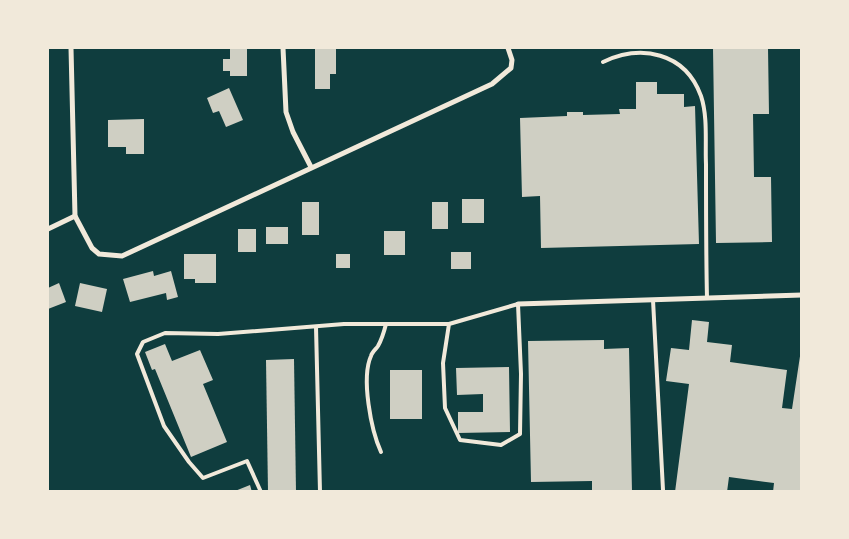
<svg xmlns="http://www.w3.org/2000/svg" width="849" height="539" font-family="'Golos Text',sans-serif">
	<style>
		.building { fill: #cfcfc3 }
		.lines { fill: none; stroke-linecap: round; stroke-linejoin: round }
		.service { stroke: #f1e9da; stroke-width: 4 }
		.minor { stroke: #f1e9da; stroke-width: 5 }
	</style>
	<rect width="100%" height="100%" fill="#0f3d3e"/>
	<g class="building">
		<path d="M230,48H247V76H230V71H223V59H230Z"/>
		<path d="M315,48H336V74H330V89H315Z"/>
		<path d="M713,48H768L769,114H753L754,177H771L772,242L716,243Z"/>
		<path d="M636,82H657V94H684V107L695,106L699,244L541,248L540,196L522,197L520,118L567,116V112H583V115L620,114L619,109H636Z"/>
		<path d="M229,88L243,120L226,127L219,111L213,113L207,98Z"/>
		<path d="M144,119V154H126V147H108V120Z"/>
		<rect x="462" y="199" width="22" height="24"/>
		<rect x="302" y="202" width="17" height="33"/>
		<rect x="432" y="202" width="16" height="27"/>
		<rect x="266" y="227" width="22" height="17"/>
		<rect x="238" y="229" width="18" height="23"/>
		<rect x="384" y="231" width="21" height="24"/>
		<rect x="451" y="252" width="20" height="17"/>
		<path d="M184,254H216V283H195V279H184Z"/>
		<rect x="336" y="254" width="14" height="14"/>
		<path d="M153,271L154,276L171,271L178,297L167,300L166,293L130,302L123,279Z"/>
		<path d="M59,283L66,302L48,309V288Z"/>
		<path d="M80,283L107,289L102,312L75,306Z"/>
		<path d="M692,320L709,322L707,342L732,345L730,362L787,370L782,408L792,409L802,343V492H773L774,483L729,477L727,492H675L689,384L666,381L671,348L689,350Z"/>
		<path d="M604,340V349L629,348L632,492H592V481L531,482L528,341Z"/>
		<path d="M165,344L172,361L200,350L213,380L203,384L227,442L191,457L155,369L152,370L145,352Z"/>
		<path d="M294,359L296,492H268L266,360Z"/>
		<path d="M509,367L510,432L458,433V412H483V394L457,395L456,368Z"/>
		<rect x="390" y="370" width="32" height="49"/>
		<path d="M250,485L252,492H235V491Z"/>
	</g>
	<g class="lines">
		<g class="service">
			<path d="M603,62C641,44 685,52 701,96C708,117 705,143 706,164C706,209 706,254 707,298"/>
			<path d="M653,300L663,490"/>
			<path d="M316,327L320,492"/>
			<path d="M381,452C371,430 361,378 371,356C372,352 376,349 378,346C382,339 384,332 386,324"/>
			<path d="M261,492L247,461L203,478L189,462L164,426L137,354L143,342L165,333L218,334L344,324H449L518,304L521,374L520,434L501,445L460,440L445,408L443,363L449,324"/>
		</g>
		<g class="minor">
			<path d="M71,48L75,216L92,248L99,254L122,256L492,84L511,68L512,60L508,48"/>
			<path d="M283,48L286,112L293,132L311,167"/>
			<path d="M48,229L75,216"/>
			<path d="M518,304L802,295"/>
		</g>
	</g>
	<rect width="849" height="539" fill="none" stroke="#f1e9da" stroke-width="98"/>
</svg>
